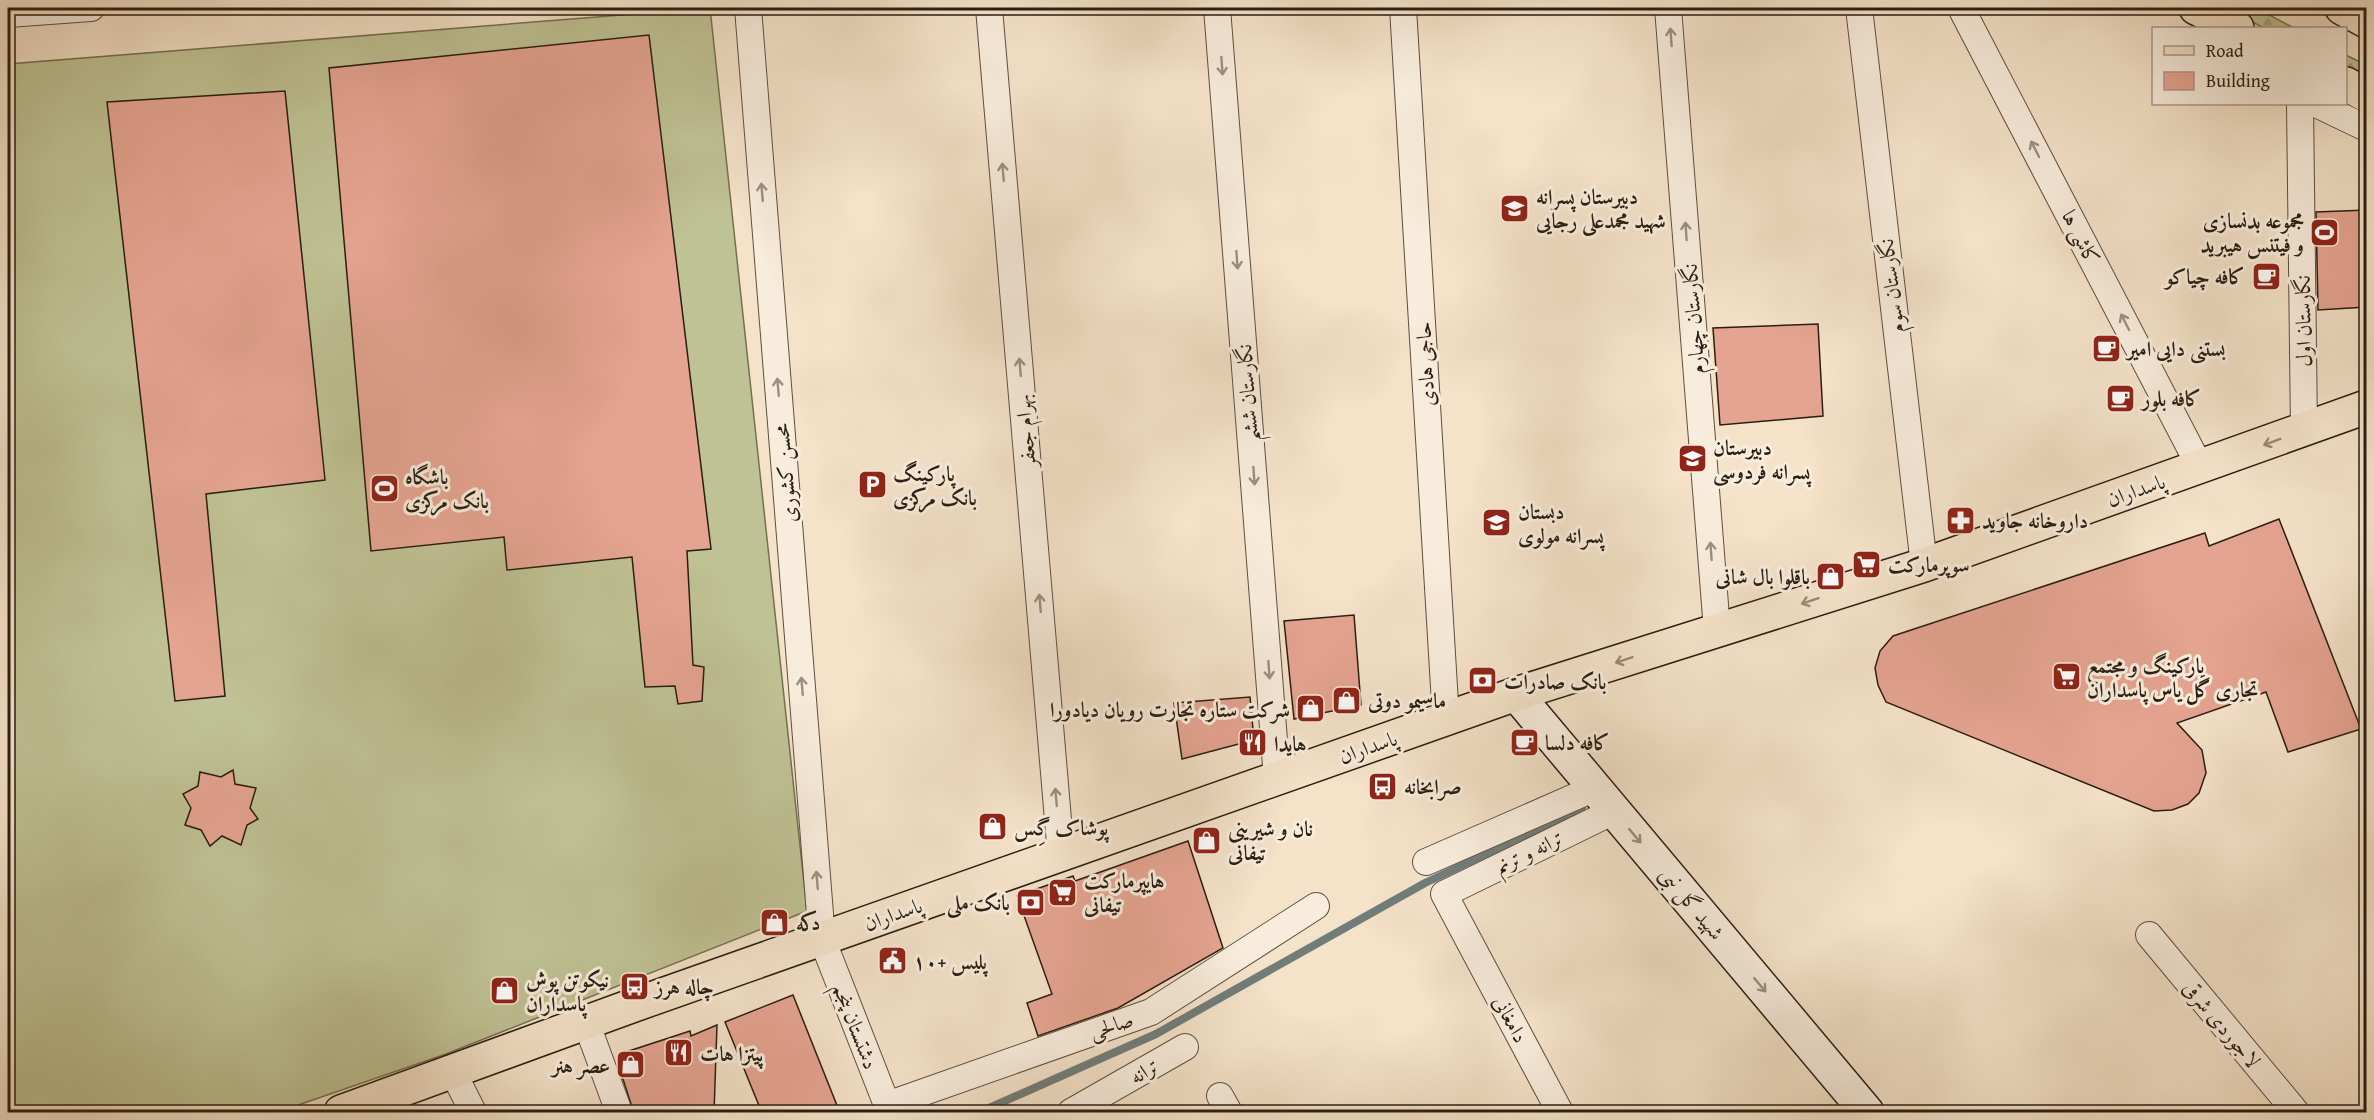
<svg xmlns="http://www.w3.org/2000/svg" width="2374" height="1120" font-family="'Gentium Book Plus',Amiri,serif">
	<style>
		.forest { fill: url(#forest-firs); stroke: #747052; stroke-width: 1.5 }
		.garden { fill: #bfc294; stroke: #747052; stroke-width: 1.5 }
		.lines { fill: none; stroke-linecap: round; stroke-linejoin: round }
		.stream { stroke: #707d79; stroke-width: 8 }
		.building { fill: #e5a491; stroke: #2a1e11; stroke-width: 1.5 }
		.street-casing { stroke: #5c4f3f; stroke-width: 28 }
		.secondary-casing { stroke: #2a1e11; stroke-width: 36 }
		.primary-casing { stroke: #2a1e11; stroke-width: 36 }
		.highway-casing { stroke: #2a1e11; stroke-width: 36 }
		.street { stroke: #f8ecdc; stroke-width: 26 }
		.secondary { stroke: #f8ecdc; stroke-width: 33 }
		.primary { stroke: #f4e2c9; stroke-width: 33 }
		.highway { stroke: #f4e2c9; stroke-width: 33 }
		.oneway { stroke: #9b8f81 }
		.oneway2 { stroke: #998a76 }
		.labels { text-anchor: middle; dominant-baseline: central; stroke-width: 6; stroke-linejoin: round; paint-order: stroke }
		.poi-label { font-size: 21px; font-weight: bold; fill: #2a1e11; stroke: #f8ecdc; text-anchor: start }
		.street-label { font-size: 21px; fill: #2a1e11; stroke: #f8ecdc }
	</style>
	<defs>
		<pattern id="forest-firs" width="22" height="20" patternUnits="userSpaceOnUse" patternTransform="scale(1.5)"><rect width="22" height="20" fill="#bfc294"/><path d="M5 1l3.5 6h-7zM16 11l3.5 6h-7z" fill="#a4a67f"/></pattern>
	</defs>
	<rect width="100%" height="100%" fill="#f4e2c9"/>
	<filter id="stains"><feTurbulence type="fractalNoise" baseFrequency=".00333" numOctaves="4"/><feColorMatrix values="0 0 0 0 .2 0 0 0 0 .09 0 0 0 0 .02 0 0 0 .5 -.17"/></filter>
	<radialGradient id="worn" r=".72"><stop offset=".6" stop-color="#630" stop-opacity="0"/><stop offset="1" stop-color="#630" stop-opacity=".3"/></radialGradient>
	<g class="forest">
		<path d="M2225,8H2256L2294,28H2264Z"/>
		<path d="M2346,55L2366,65V80L2346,69Z"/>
	</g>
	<path class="garden" d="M710,8L807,911L446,1054L278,1112H8V64Z"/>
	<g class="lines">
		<path class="stream" d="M980,1112L1156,1034L1425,883L1582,808"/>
	</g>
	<g class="building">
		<path d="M649,35L711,549L687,551L693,665L704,667L702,701L678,704L675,686L645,687L632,557L507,570L504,537L371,551L329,68Z"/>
		<path d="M285,91L325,480L206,494L225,696L175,701L107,102Z"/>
		<path d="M2367,210V307L2318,310L2316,212Z"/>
		<path d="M1818,324L1823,416L1720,425L1713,328Z"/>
		<path d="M2279,519L2361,729L2288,752L2266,692L2177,723L2202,750L2206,773L2199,793L2188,804L2172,810L2154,811L1886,702L1878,685L1875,668L1880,651L1893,636L2205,533L2209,546Z"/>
		<path d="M1354,615L1361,705L1294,719L1284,621Z"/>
		<path d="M1250,697L1254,740L1182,759L1174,703Z"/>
		<path d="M233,770L235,784L256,788L250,808L258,819L247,825L241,845L222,836L210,846L201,830L185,825L191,808L183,794L198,786L200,772L221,777Z"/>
		<path d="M1188,841L1223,948L1118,1008L1038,1036L1027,1003L1052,994L1017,896L1073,876L1075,881Z"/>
		<path d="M793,995L840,1113H762L725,1022Z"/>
		<path d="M717,1025L714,1113H634L619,1067L629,1051L690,1031L691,1036Z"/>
	</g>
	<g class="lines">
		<defs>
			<g id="street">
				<path d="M748,8L822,939L887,1105L893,1112"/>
				<path d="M989,8L1061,855"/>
				<path d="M1217,8L1277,779"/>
				<path d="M1403,8L1446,720"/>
				<path d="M1668,8L1717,630"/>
				<path d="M1859,8L1924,565"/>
				<path d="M1961,8L2200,467"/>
				<path d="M8,14L91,8"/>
				<path d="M2300,104L2304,430"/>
				<path d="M2316,104L2366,128"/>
				<path d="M1426,862L1595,788"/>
				<path d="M2149,935L2296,1112"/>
				<path d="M586,1022L619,1112"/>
				<path d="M453,1072L473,1112"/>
				<path d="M1220,1096L1229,1112"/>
				<path d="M887,1105L1151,1012L1316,906"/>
				<path d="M1071,1112L1185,1047"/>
				<path d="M1560,1112L1444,894L1614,811"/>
			</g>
			<path id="secondary" d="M1516,694L1867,1112"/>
			<g id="primary">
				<path d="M2196,8L2237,28"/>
				<path d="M2346,84L2366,95"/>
				<path d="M341,1112L634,1005L1516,694L1924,565L2366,407"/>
			</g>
			<path id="highway" d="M2342,8L2366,21"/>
		</defs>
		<use href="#street" class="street-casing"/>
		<use href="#secondary" class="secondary-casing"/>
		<use href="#primary" class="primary-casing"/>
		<use href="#highway" class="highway-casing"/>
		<use href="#street" class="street"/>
		<use href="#secondary" class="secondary"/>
		<use href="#primary" class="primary"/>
		<use href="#highway" class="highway"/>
	</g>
	<defs><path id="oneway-shaft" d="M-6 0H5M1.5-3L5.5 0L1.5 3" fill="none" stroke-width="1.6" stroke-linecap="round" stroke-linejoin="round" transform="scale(1.5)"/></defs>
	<g class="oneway">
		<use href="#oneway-shaft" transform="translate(1671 37) rotate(-94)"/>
		<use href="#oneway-shaft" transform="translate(1222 66) rotate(86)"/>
		<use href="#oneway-shaft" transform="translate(2035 149) rotate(-117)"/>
		<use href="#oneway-shaft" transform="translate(1003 172) rotate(-95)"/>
		<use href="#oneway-shaft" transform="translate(762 192) rotate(-95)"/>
		<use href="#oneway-shaft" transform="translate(1686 231) rotate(-94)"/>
		<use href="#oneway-shaft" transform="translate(1237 260) rotate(86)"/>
		<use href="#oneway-shaft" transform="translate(2125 322) rotate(-117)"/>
		<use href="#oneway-shaft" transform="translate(1020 367) rotate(-95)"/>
		<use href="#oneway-shaft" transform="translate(778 387) rotate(-95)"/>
		<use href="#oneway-shaft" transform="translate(1254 476) rotate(86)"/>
		<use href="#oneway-shaft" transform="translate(1711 551) rotate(-94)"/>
		<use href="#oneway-shaft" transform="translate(1040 603) rotate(-95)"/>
		<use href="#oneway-shaft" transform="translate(1269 670) rotate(86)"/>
		<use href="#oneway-shaft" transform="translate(802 686) rotate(-95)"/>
		<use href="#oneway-shaft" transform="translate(1056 797) rotate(-95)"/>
		<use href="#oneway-shaft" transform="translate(1635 836) rotate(50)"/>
		<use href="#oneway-shaft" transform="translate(817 880) rotate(-95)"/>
		<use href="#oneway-shaft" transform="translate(1760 985) rotate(50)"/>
	</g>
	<g class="oneway2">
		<use href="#oneway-shaft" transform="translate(2272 442) rotate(160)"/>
		<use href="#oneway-shaft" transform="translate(1810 601) rotate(162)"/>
		<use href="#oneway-shaft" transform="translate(1624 660) rotate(162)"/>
	</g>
	<defs>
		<symbol id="school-square" viewBox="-11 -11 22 22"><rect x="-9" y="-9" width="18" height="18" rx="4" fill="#8f2418" stroke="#f8ecdc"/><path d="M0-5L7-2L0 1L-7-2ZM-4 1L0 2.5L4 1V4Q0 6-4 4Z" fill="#fff"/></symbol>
		<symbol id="stadium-square" viewBox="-11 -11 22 22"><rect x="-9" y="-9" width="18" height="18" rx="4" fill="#8f2418" stroke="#f8ecdc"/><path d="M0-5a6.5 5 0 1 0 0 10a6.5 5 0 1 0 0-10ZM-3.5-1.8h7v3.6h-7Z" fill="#fff"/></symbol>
		<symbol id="cafe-square" viewBox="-11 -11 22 22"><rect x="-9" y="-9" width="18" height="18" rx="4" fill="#8f2418" stroke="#f8ecdc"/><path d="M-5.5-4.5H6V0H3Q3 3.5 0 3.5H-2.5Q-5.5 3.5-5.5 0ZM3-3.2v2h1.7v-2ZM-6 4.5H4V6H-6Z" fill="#fff"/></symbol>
		<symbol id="parking-square" viewBox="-11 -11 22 22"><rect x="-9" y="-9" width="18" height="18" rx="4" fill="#8f2418" stroke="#f8ecdc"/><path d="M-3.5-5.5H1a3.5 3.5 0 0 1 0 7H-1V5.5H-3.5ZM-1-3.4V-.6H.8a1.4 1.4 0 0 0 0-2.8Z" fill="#fff"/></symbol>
		<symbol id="pharmacy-square" viewBox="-11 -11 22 22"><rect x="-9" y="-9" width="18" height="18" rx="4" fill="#8f2418" stroke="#f8ecdc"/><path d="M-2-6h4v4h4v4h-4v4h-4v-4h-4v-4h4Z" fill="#fff"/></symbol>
		<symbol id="supermarket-square" viewBox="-11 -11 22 22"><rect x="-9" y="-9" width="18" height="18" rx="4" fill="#8f2418" stroke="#f8ecdc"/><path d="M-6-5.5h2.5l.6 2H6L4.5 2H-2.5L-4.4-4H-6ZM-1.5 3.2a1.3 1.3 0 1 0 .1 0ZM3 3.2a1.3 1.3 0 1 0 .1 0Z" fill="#fff"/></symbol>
		<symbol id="shop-square" viewBox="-11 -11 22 22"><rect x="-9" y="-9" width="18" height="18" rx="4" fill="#8f2418" stroke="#f8ecdc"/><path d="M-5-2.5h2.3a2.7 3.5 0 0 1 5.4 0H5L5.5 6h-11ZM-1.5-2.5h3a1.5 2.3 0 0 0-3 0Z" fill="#fff"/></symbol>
		<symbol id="bank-square" viewBox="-11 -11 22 22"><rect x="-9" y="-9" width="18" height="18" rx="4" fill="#8f2418" stroke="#f8ecdc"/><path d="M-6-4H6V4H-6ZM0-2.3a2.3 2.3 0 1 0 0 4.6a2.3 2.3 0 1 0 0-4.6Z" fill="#fff"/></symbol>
		<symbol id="restaurant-square" viewBox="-11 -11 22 22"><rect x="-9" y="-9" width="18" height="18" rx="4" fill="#8f2418" stroke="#f8ecdc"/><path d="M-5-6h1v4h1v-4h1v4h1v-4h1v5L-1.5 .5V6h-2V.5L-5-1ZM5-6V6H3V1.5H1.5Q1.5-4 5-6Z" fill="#fff"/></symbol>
		<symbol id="bus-square" viewBox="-11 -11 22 22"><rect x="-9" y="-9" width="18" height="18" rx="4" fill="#8f2418" stroke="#f8ecdc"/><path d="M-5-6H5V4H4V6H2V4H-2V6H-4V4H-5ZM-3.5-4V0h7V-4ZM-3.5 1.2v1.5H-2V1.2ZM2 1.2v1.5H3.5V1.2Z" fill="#fff"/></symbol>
		<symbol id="civic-square" viewBox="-11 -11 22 22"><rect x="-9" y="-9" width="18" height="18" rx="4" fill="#8f2418" stroke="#f8ecdc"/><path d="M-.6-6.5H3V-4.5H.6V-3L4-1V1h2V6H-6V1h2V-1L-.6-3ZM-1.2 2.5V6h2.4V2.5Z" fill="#fff"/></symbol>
	</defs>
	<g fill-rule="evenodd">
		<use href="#school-square" x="1498" y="192" width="33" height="33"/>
		<use href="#stadium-square" x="2308" y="216" width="33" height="33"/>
		<use href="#cafe-square" x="2250" y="260" width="33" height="33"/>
		<use href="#cafe-square" x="2090" y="332" width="33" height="33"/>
		<use href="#cafe-square" x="2104" y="382" width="33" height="33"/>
		<use href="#school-square" x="1676" y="442" width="33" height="33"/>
		<use href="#parking-square" x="856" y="468" width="33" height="33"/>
		<use href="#stadium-square" x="368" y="472" width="33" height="33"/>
		<use href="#pharmacy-square" x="1944" y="504" width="33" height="33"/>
		<use href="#school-square" x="1480" y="506" width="33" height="33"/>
		<use href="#supermarket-square" x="1850" y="548" width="33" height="33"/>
		<use href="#shop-square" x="1814" y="560" width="33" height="33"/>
		<use href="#supermarket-square" x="2050" y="660" width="33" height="33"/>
		<use href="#bank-square" x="1466" y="664" width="33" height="33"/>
		<use href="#shop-square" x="1330" y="684" width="33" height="33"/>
		<use href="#shop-square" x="1294" y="692" width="33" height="33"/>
		<use href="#cafe-square" x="1508" y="726" width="33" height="33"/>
		<use href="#restaurant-square" x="1236" y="726" width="33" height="33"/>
		<use href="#bus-square" x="1366" y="770" width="33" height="33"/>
		<use href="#shop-square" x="976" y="810" width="33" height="33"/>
		<use href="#shop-square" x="1190" y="824" width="33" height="33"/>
		<use href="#supermarket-square" x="1046" y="876" width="33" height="33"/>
		<use href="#bank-square" x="1014" y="886" width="33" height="33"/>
		<use href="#shop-square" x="758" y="906" width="33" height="33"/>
		<use href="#civic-square" x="876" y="944" width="33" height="33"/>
		<use href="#bus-square" x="618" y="970" width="33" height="33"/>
		<use href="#shop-square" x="488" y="974" width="33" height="33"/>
		<use href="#restaurant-square" x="662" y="1036" width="33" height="33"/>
		<use href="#shop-square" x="614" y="1048" width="33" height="33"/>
	</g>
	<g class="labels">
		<g class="poi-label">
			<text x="1536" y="196">دبیرستان پسرانه<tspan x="1536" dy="24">شهید مجمدعلی رجایی</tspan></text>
			<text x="2304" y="220" text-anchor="end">مجموعه بدنسازی<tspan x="2304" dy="24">و فیتنس هیبرید</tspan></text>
			<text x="2245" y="276" text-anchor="end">کافه چیاکو</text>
			<text x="2127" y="348">بستنی دایی امیر</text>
			<text x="2142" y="398">کافه بلور</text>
			<text x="1713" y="447">دبیرستان<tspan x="1713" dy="24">پسرانه فردوسی</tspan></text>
			<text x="893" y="473">پارکینگ<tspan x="893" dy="24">بانک مرکزی</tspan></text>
			<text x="405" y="476">باشگاه<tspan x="405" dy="24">بانک مرکزی</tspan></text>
			<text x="1518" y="511">دبستان<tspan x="1518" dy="24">پسرانه مولوی</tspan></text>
			<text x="1982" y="520">داروخانه جاوید</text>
			<text x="1888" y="564">سوپرمارکت</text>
			<text x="1810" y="576" text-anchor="end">باقلوا بال شانی</text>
			<text x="2087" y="665">پارکینگ و مجتمع<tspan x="2087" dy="24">تجاری گل یاس پاسداران</tspan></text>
			<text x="1504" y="681">بانک صادرات</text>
			<text x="1368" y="700">ماسیمو دوتی</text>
			<text x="1290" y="709" text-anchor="end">شرکت ستاره تجارت رویان دیادورا</text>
			<text x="1545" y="742">کافه دلسا</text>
			<text x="1274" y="743">هایدا</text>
			<text x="1404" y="786">صرابخانه</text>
			<text x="1014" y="827">پوشاک گِس</text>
			<text x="1228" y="828">نان و شیرینی<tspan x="1228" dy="24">تیفانی</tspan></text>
			<text x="1084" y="880">هایپرمارکت<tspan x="1084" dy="24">تیفانی</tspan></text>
			<text x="1010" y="902" text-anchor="end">بانک ملی</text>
			<text x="796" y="922">دکه</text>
			<text x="913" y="961">پلیس +۱۰</text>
			<text x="526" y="979">نیکوتن پوش<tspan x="526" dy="24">پاسداران</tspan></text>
			<text x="655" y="986">چاله هرز</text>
			<text x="700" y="1053">پیتزا هات</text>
			<text x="610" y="1065" text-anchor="end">عصر هنر</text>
		</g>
		<g class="street-label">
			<text transform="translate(2081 237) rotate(63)">کاشی ها</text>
			<text transform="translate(1891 286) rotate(-97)">نگارستان سوم</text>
			<text transform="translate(1693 319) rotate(-94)">نگارستان چهارم</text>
			<text transform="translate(2303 321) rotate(-91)">نگارستان اول</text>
			<text transform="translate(1425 364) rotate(-93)">حاجی هادی</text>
			<text transform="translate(1247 393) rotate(-94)">نگارستان ششم</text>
			<text transform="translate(1025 431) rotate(-95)">بهرام جعفر</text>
			<text transform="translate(785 473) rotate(-95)">محسن کشوری</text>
			<text transform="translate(2136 490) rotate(-19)">پاسداران</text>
			<text transform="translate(1368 747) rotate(-19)">پاسداران</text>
			<text transform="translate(1529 852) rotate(-26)">ترانه و ترنم</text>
			<text transform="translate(1692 903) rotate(50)">شهید گل نبی</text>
			<text transform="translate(893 914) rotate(-19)">پاسداران</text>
			<text transform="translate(1511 1019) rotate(62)">دامغانی</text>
			<text transform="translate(2222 1024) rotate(50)">لاجوردی شرقی</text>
			<text transform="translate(1111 1025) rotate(-18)">صالحی</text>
			<text transform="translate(856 1026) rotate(69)">دشتستان پنجم</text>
			<text transform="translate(1144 1071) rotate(-30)">ترانه</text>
		</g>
	</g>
	<rect width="2374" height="1120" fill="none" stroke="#f4e2c9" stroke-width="30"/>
	<rect x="9" y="9" width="2356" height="1102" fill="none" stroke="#2a1e11" stroke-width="3"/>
	<rect x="15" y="15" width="2344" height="1090" fill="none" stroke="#2a1e11" stroke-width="1.5"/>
	<rect x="2152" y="27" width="195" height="78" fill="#f8ecdc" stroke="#a69a8b" stroke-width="1.5"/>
	<rect x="2164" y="46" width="30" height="9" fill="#f4e2c9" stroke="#a69a8b" stroke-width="1.5"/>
	<text x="2206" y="57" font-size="18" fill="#2a1e11">Road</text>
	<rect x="2164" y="72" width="30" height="18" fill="#e5a491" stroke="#a69a8b" stroke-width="1.5"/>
	<text x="2206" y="87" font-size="18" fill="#2a1e11">Building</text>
	<rect width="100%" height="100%" filter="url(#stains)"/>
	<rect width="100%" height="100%" fill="url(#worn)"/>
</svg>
